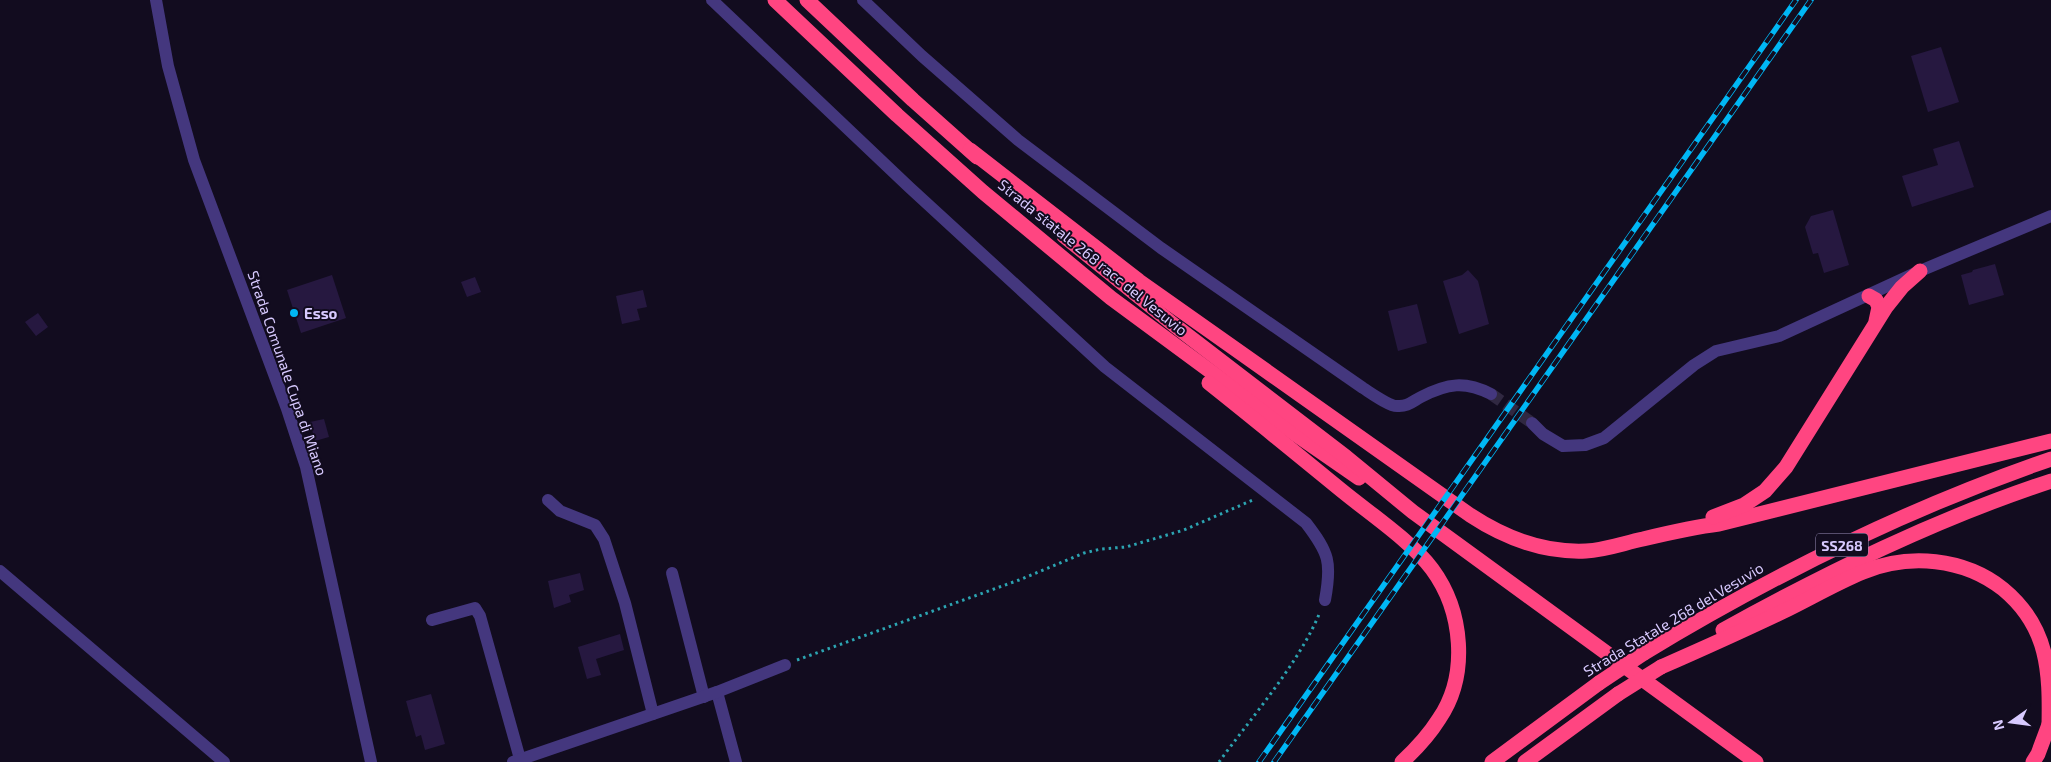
<svg xmlns="http://www.w3.org/2000/svg" width="2051" height="762" font-family="'Exo 2',sans-serif">
	<style>
		.building { fill: #261840 }
		.lines { fill: none; stroke-linecap: round; stroke-linejoin: round }
		.minor-tunnel { stroke: #302841; stroke-width: 12; stroke-dasharray: 12 6; stroke-linecap: butt }
		.path { stroke: #2ca4b1; stroke-width: 3; stroke-dasharray: 2.5 4; stroke-linecap: butt }
		.minor { stroke: #44377e; stroke-width: 12 }
		.highway { stroke: #ff4581; stroke-width: 15 }
		.rail-casing { stroke: #00b7f5; stroke-width: 5.5 }
		.rail { stroke: #120c1f; stroke-width: 4; stroke-dasharray: 11; stroke-linecap: butt }
		.highway-bridge { stroke: #ff4581; stroke-width: 15 }
		.poi-dot { fill: #00b7f5; stroke: #120c1f; stroke-width: 2 }
		.labels { text-anchor: middle; dominant-baseline: central; stroke-width: 4; stroke-linejoin: round; paint-order: stroke }
		.shield { fill: #120c1f; stroke: #9d91bc; stroke-width: 1 }
		.shield-label { font-size: 14px; font-weight: bold; fill: #d8caff }
		.street-label { font-size: 15px; fill: #d8caff; stroke: #120c1f }
		.poi-label { font-size: 15px; font-weight: bold; fill: #d8caff; stroke: #120c1f; text-anchor: start }
	</style>
	<rect width="100%" height="100%" fill="#120c1f"/>
	<g class="building">
		<path d="M1941,47L1959,102L1928,112L1911,56Z"/>
		<path d="M1959,141L1974,187L1912,207L1902,176L1938,165L1933,149Z"/>
		<path d="M1833,210L1849,265L1824,273L1818,253L1813,254L1805,227L1811,216Z"/>
		<path d="M1995,264L2004,295L1969,305L1961,275L1972,272L1973,270Z"/>
		<path d="M1468,270L1478,281L1489,324L1459,334L1443,281L1462,275Z"/>
		<path d="M332,275L346,318L301,333L287,290Z"/>
		<path d="M475,277L481,292L467,297L461,282Z"/>
		<path d="M643,290L647,307L637,309L640,320L622,324L616,296Z"/>
		<path d="M1417,304L1427,343L1398,351L1388,311Z"/>
		<path d="M38,313L48,327L36,336L25,322Z"/>
		<path d="M324,419L329,437L315,441L310,422Z"/>
		<path d="M580,573L584,590L569,595L571,602L554,608L548,581Z"/>
		<path d="M620,634L624,650L596,659L601,675L587,679L578,647Z"/>
		<path d="M431,694L445,744L425,750L421,735L416,737L406,701Z"/>
	</g>
	<g class="lines">
		<path class="minor-tunnel" d="M1491,394L1532,423"/>
		<g class="path">
			<path d="M797,660L1019,580L1084,553L1101,549L1126,547L1184,530L1255,499"/>
			<path d="M1219,762C1251,718 1300,662 1320,612"/>
		</g>
		<g class="minor">
			<path d="M156,0L168,66L194,160L287,409L306,467L371,762"/>
			<path d="M712,0L909,187L1105,367L1306,523C1329,553 1332,562 1325,600"/>
			<path d="M863,0L922,56L1018,140L1161,248L1363,388C1371,393 1389,406 1397,406C1408,407 1413,401 1421,397C1448,383 1465,381 1491,394"/>
			<path d="M1532,423L1543,434L1563,446L1585,445L1604,438L1694,365L1716,351L1779,336L1920,271L2051,216"/>
			<path d="M548,500L560,511L595,525L604,539L625,603L653,714"/>
			<path d="M0,571L224,762"/>
			<path d="M672,573L704,697"/>
			<path d="M432,620L475,608L480,616L520,759"/>
			<path d="M717,692L736,762"/>
			<path d="M513,762L717,692L785,665"/>
		</g>
		<g class="highway">
			<path d="M775,0L897,115L983,192L1111,298L1294,433L1359,478"/>
			<path d="M807,0L913,100L977,157"/>
			<path d="M970,150L1139,281L1470,515C1505,538 1543,553 1586,551C1605,550 1624,543 1643,539C1668,533 1693,527 1719,524L2051,441"/>
			<path d="M1064,236L1174,325L1346,457L1413,512L1756,762"/>
			<path d="M1869,296L1876,300L1879,307L1876,321"/>
			<path d="M1209,383C1253,418 1297,454 1341,490C1369,513 1411,541 1432,569C1463,611 1469,675 1439,719C1429,735 1416,749 1402,762"/>
			<path d="M1713,517L1744,505L1765,491L1786,467L1886,307L1902,287L1920,271"/>
			<path d="M1723,630C1828,572 1936,519 2051,481"/>
			<path d="M1644,653C1773,575 1908,508 2051,459"/>
			<path d="M1661,667C1702,649 1742,631 1782,612C1809,599 1836,583 1863,572C1909,553 1964,558 2003,589C2049,627 2050,672 2049,726"/>
			<path d="M1492,762L1599,683"/>
			<path d="M1525,762L1618,694"/>
			<path d="M2033,762L2038,754L2051,719"/>
		</g>
		<defs>
			<g id="rail">
				<path d="M1259,762L1796,0"/>
				<path d="M1274,762L1811,0"/>
			</g>
		</defs>
		<use href="#rail" class="rail-casing"/>
		<use href="#rail" class="rail"/>
		<g class="highway-bridge">
			<path d="M1599,683L1644,653"/>
			<path d="M1618,694L1661,667"/>
		</g>
	</g>
	<circle class="poi-dot" cx="294" cy="313" r="5"/>
	<g class="labels">
		<rect class="shield" x="1816" y="533.5" width="52" height="23" rx="4"/>
		<g class="shield-label">
			<text x="1842" y="545">SS268</text>
		</g>
		<g class="street-label">
			<text transform="translate(1093 257) rotate(39)">Strada statale 268 racc del Vesuvio</text>
			<text transform="translate(288 373) rotate(71)">Strada Comunale Cupa di Miano</text>
			<text transform="translate(1673 619) rotate(-31)">Strada Statale 268 del Vesuvio</text>
		</g>
		<g class="poi-label">
			<text x="304" y="313">Esso</text>
		</g>
	</g>
	<g transform="translate(2011 722) rotate(256)" stroke="#120c1f" stroke-width="4" paint-order="stroke">
	<path d="M0-4L9 19L0 12L-9 19Z" fill="#d8caff"/>
	<text y="-8" font-size="14" font-weight="bold" text-anchor="middle" fill="#d8caff">N</text>
	</g>
</svg>
